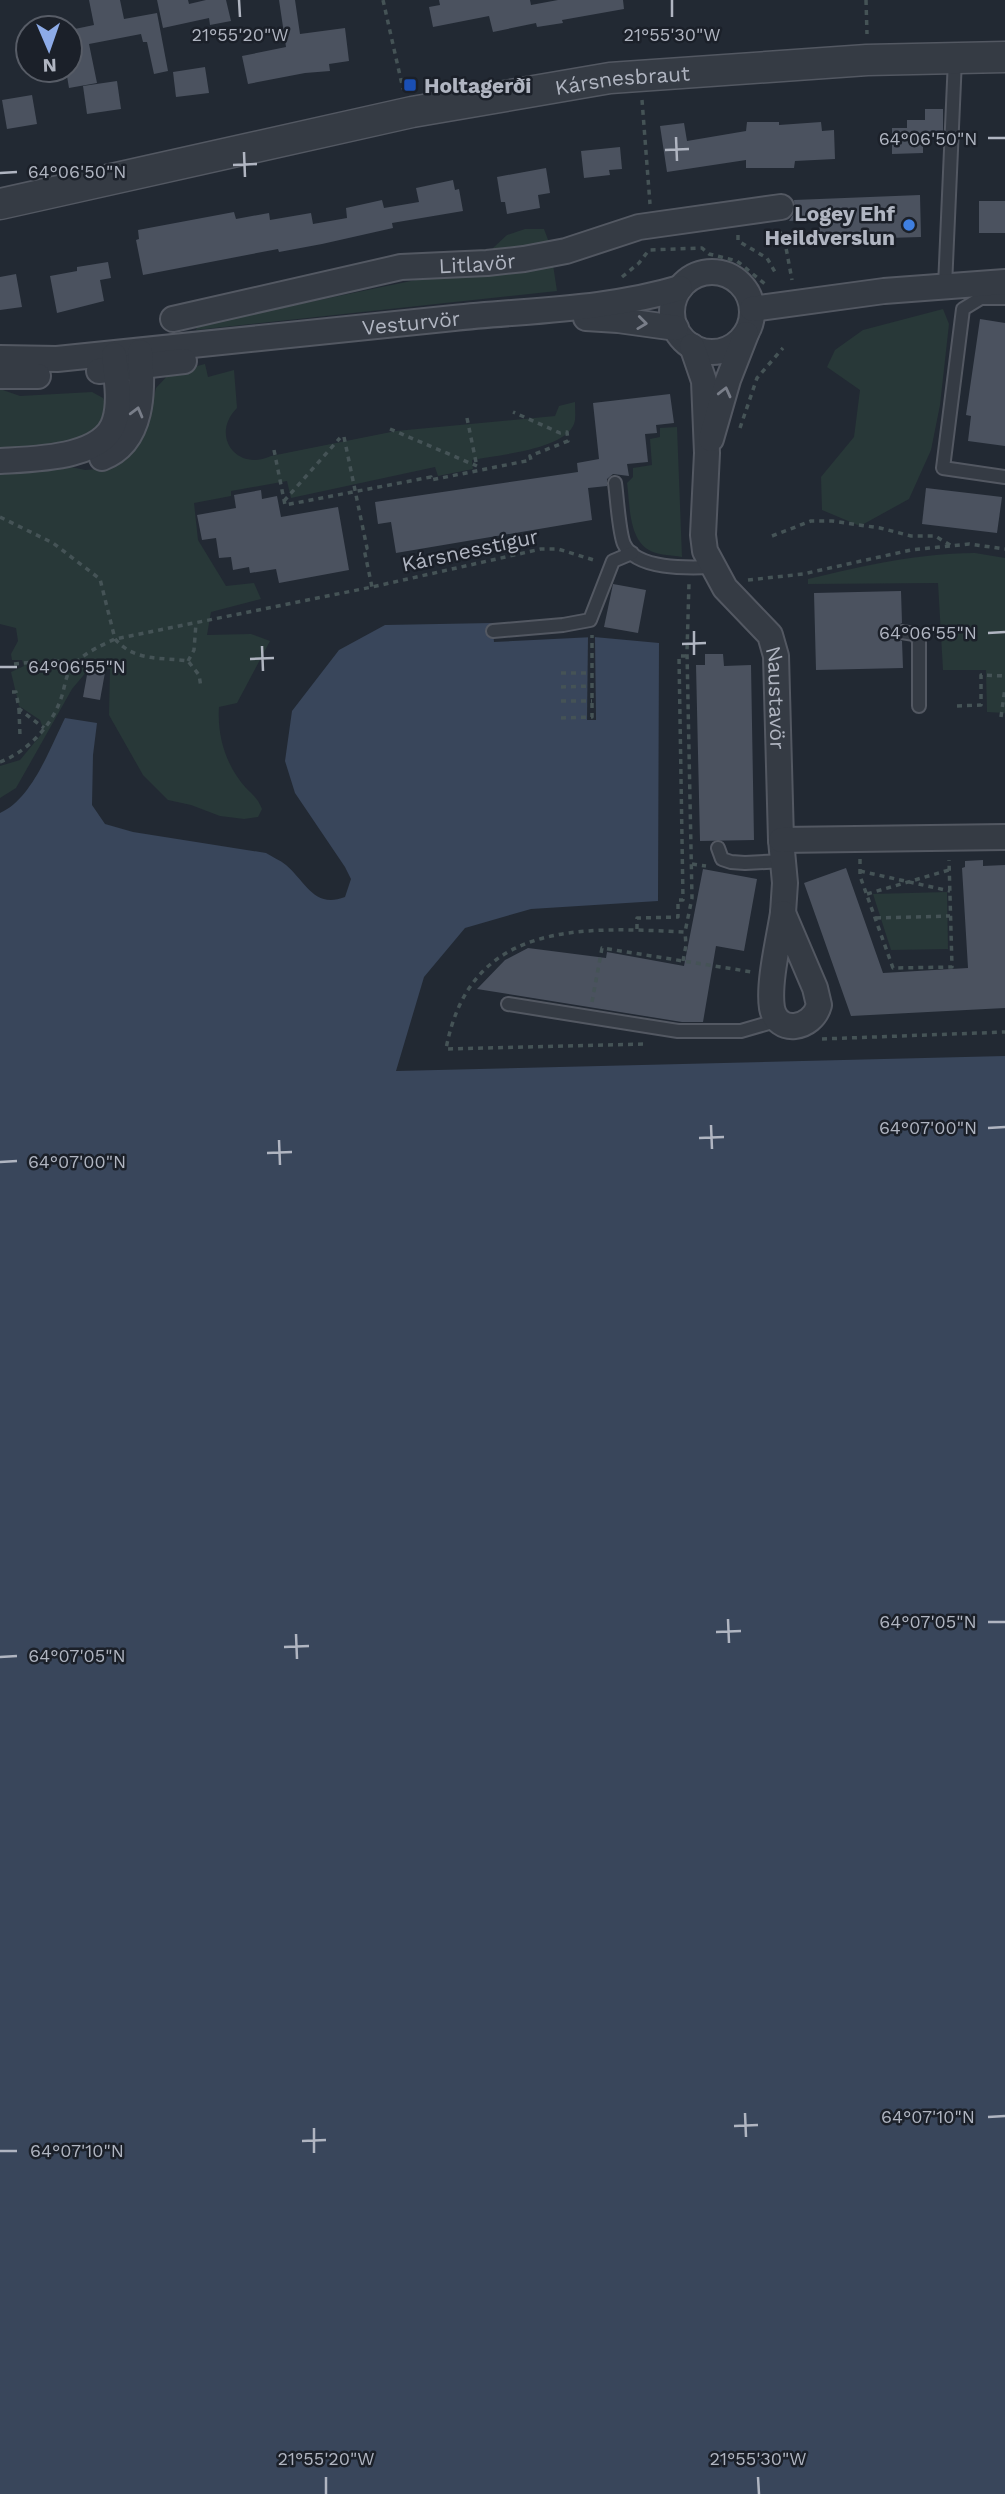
<svg xmlns="http://www.w3.org/2000/svg" width="1005" height="2494" font-family="'Work Sans',sans-serif">
	<style>
		.green { fill: #283838 }
		.water { fill: #39465b }
		.pier { fill: #222933 }
		.building { fill: #4b525f }
		.lines { fill: none; stroke-linecap: round; stroke-linejoin: round }
		.service-casing { stroke: #535862; stroke-width: 16 }
		.minor-casing { stroke: #535862; stroke-width: 28 }
		.tertiary-casing { stroke: #535862; stroke-width: 33 }
		.path { stroke: #455356; stroke-width: 3.5; stroke-dasharray: 5 5; stroke-linecap: butt }
		.service { stroke: #353b44; stroke-width: 12 }
		.minor { stroke: #353b44; stroke-width: 24 }
		.tertiary { stroke: #353b44; stroke-width: 30 }
		.oneway { stroke: #797e89 }
		.ticks { fill: none; stroke: #b0b5c1; stroke-width: 2.5 }
		.transit-dot { fill: #1a4fb4; stroke: #1b2029; stroke-width: 2.5 }
		.shop-dot { fill: #3f7fe0; stroke: #1b2029; stroke-width: 2.5 }
		.labels { text-anchor: middle; dominant-baseline: central; stroke-width: 5; stroke-linejoin: round; paint-order: stroke }
		.street-label { font-size: 21px; fill: #b0b5c1; stroke: #1b2029 }
		.poi-label { font-size: 21px; font-weight: bold; fill: #b0b5c1; stroke: #1b2029; text-anchor: start }
		.ticks-label { font-size: 18px; text-anchor: middle; fill: #b0b5c1; stroke: #1b2029; stroke-width: 5; stroke-linejoin: round; paint-order: stroke }
	</style>
	<rect width="100%" height="100%" fill="#222933"/>
	<g class="green">
		<path d="M525,229H544L550,245L557,291L196,330L198,325L464,270L484,263L493,248L507,235Z"/>
		<path d="M943,309L949,324L940,405L931,450L909,499L860,526L822,510L821,477L854,437L860,390L827,367L835,350L863,330Z"/>
		<path d="M205,364L208,377L234,370L237,408C210,435 236,472 271,456L396,431L555,416L559,406L575,402C575,409 576,419 574,424C564,450 496,455 472,460L473,469L438,476L435,467L291,498L287,481L231,491V496L194,503L198,540L226,586L254,583L261,599L211,612L207,635L251,634L270,641L237,703L219,707C217,736 226,766 246,788C254,796 258,799 262,809L258,817L244,819L220,816L191,805L168,800L143,775L109,715L110,669L93,664L72,689L16,788L0,798V766L20,760L44,731L40,720L19,706L11,672L24,666L22,660H12L11,654L18,641L16,628L0,624V473L71,467L85,470L98,469L149,418L156,388L170,373Z"/>
		<path d="M0,389L20,396L92,392L103,398L107,410L105,427L69,445L0,450Z"/>
		<path d="M677,427L682,557C671,555 657,555 649,550C628,538 630,503 627,483L633,477V468L652,465L650,439L660,437V428Z"/>
		<path d="M975,553L1005,558V713L987,712L986,670H943L938,583L808,584V579C867,565 913,554 975,553Z"/>
		<path d="M947,892L948,949L891,950L873,894Z"/>
	</g>
	<path class="water" d="M492,623L494,642L594,637L659,643L658,901L531,909L465,928L424,977L396,1071L1005,1056V2494H0V813C32,799 50,748 65,718L97,723L93,755L92,805L105,824L133,832L266,853C272,857 280,860 286,865C306,882 314,909 345,897L351,879L345,867L295,793L285,761L292,711L339,650L385,625Z"/>
	<path class="pier" d="M588,637H595L596,720H587Z"/>
	<g class="building">
		<path d="M89,0H120L124,19L157,13L168,71L154,74L147,42H143L141,34L89,44L97,83L69,88L66,70H70V30L94,25Z"/>
		<path d="M157,0H188L189,4L206,0H226L231,21L210,25L209,18L163,28Z"/>
		<path d="M279,0H295L300,34L345,28L349,61L329,64L330,71L305,73L248,84L242,56L286,47Z"/>
		<path d="M439,0H530L531,5L558,0H623L624,9L562,20L563,23L537,27L536,23L493,32L489,16L433,27L429,7L440,5Z"/>
		<path d="M205,67L209,93L176,97L173,72Z"/>
		<path d="M117,81L121,109L87,114L83,86Z"/>
		<path d="M32,95L37,124L7,129L2,100Z"/>
		<path d="M925,109H943V139H923V153L892,154V128H907V120H925Z"/>
		<path d="M747,122H779V125L821,122L822,131L834,130L835,159L795,161L794,168H746V160L667,172L660,126L684,123L687,141L746,131Z"/>
		<path d="M620,147L622,169L609,170L610,175L584,178L581,151Z"/>
		<path d="M546,168L550,193L538,195L540,208L507,214L505,202H501L497,177Z"/>
		<path d="M453,180L455,190L459,189L463,211L392,223L393,228L322,244L279,252L278,249L143,275L136,240L139,239L138,230L234,212L236,219L269,213L270,220L311,213L313,224L347,218L346,208L382,200L384,208L419,202L416,188Z"/>
		<path d="M920,195L921,237L820,240L819,219L789,221L795,212L794,200Z"/>
		<rect x="979" y="201" width="26" height="32"/>
		<path d="M108,262L111,278L100,280L104,301L57,313L50,276L77,271V267Z"/>
		<path d="M16,274L22,307L0,310V277Z"/>
		<path d="M980,319L1005,323V446L968,441L971,416L966,415Z"/>
		<path d="M670,394L674,423L656,425L657,433L645,434L648,462L627,464L629,476L613,474L607,479V486L588,488L592,520L396,553L391,522L378,524L375,502L578,472L577,463L599,459L593,403Z"/>
		<path d="M926,488L1002,497L997,533L922,524Z"/>
		<path d="M261,490L262,499L277,496L281,517L338,507L349,570L279,583L276,569L250,573L249,567L233,570L231,557L219,558L216,538L202,540L197,515L236,508L234,495Z"/>
		<path d="M613,584L646,590L638,633L604,627Z"/>
		<path d="M901,591L902,623L896,626L893,631L896,638L902,641L903,668L816,670L814,593Z"/>
		<path d="M705,654H723L724,666L751,665L754,840L700,841L696,665H705Z"/>
		<path d="M89,664L106,667L100,700L83,697Z"/>
		<path d="M983,860V866L1005,865V1008L851,1016L804,883L846,868L883,973L968,968L962,868L965,867V861Z"/>
		<path d="M703,869L757,879L744,951L716,946L703,1022H682L477,989L505,960L528,948L606,958L607,952L684,966Z"/>
	</g>
	<g class="lines">
		<defs>
			<g id="service">
				<path d="M945,286L955,59"/>
				<path d="M1005,298H981L963,309L943,468L1005,477"/>
				<path d="M615,483C617,497 619,533 624,544C636,570 688,568 712,567"/>
				<path d="M493,631L563,625L590,620L613,561L632,553"/>
				<path d="M902,632L914,634L919,640V706"/>
				<path d="M718,848L722,859L731,862L745,863L784,861"/>
				<path d="M508,1004L678,1031H741L779,1020"/>
			</g>
			<g id="minor">
				<circle cx="712" cy="312" r="40"/>
				<path d="M752,309L884,291L1005,282"/>
				<path d="M586,318L618,320L676,328"/>
				<path id="s1" d="M173,319L401,267L487,263L524,259L566,251L639,227L781,207"/>
				<path id="s2" d="M692,346L704,381L707,453L703,535L705,551L725,588L770,635L776,656L781,840L785,883L783,913"/>
				<path id="s3" d="M0,358L57,359C189,345 321,331 454,318C529,310 607,310 680,288"/>
				<path d="M99,371L184,361"/>
				<path d="M0,376H38"/>
				<path d="M711,439L728,380L746,334"/>
				<path d="M102,458C144,442 143,389 140,352"/>
				<path d="M0,461C33,459 105,459 115,420C121,400 116,375 114,355"/>
				<path d="M781,840L1005,837"/>
				<path d="M783,913L815,988L819,1005C812,1030 777,1035 772,1008C768,983 779,939 783,913Z"/>
			</g>
			<g id="tertiary">
				<path id="s4" d="M0,204L412,112L610,78L867,60L1005,57"/>
			</g>
		</defs>
		<use href="#service" class="service-casing"/>
		<use href="#minor" class="minor-casing"/>
		<use href="#tertiary" class="tertiary-casing"/>
		<g class="path">
			<path d="M383,0L403,89"/>
			<path d="M866,0L867,34"/>
			<path d="M642,100L650,204"/>
			<path d="M779,231L784,237L792,280"/>
			<path d="M738,235V241L767,258L775,272"/>
			<path d="M622,277L639,263L649,250L702,248L709,254L737,261L765,284"/>
			<path d="M467,418L477,467"/>
			<path d="M740,428L757,378L783,348"/>
			<path d="M390,429L477,466"/>
			<path d="M344,437L367,548L364,549L372,587"/>
			<path d="M274,450L285,505L431,477V480L531,460L530,456L568,441L567,432L560,433L513,412"/>
			<path d="M284,501L340,438"/>
			<path d="M0,517L53,543L100,579L115,639C135,662 161,657 188,661L199,675L201,687"/>
			<path d="M772,536L811,521H832L880,528L911,536H935L952,546"/>
			<path d="M748,580L803,574L911,550L969,544L1005,549"/>
			<path d="M188,661L194,650L196,623"/>
			<path d="M14,664L54,660L74,666"/>
			<path d="M561,673H591"/>
			<path d="M561,687L591,686"/>
			<path d="M12,692H16L19,709L44,728"/>
			<path d="M561,701H592"/>
			<path d="M957,706L981,705V675L1005,676"/>
			<path d="M19,709L20,736"/>
			<path d="M1001,717L1005,688"/>
			<path d="M561,718L592,717V635"/>
			<path d="M0,762C25,753 51,727 60,701C64,692 65,678 70,670C79,655 100,646 115,639L372,587L541,549H558L597,561"/>
			<path d="M860,859V876L893,968L952,967L949,860"/>
			<path d="M692,864L706,866"/>
			<path d="M860,871L950,891"/>
			<path d="M867,894L949,870"/>
			<path d="M876,918L950,916"/>
			<path d="M637,929V918L678,917V900H683L679,656H687"/>
			<path d="M683,961L686,945L685,932"/>
			<path d="M592,1002L602,948L752,972"/>
			<path d="M822,1039L1005,1032"/>
			<path d="M643,1044L446,1049C470,920 581,927 685,932L692,898L687,652L689,583"/>
		</g>
		<use href="#service" class="service"/>
		<use href="#minor" class="minor"/>
		<use href="#tertiary" class="tertiary"/>
	</g>
	<defs><path id="oneway-chevron" d="M-2-3.5L2.5 0L-2 3.5" fill="none" stroke-width="1.6" stroke-linecap="round" stroke-linejoin="round" transform="scale(1.75)"/></defs>
	<g class="oneway">
		<use href="#oneway-chevron" transform="translate(642 323) rotate(7)"/>
		<use href="#oneway-chevron" transform="translate(725 392) rotate(-76)"/>
		<use href="#oneway-chevron" transform="translate(137 412) rotate(-75)"/>
	</g>
	<path class="ticks" d="M239,0L240,17M672,0V17M676,137L677,161M988,138H1005M665,150L689,149M244,152L245,177M233,165L257,164M0,173L17,172M694,631V655M988,633L1005,632M682,644L706,643M262,646L263,671M250,659L274,658M0,667H17M711,1125L712,1149M988,1128L1005,1127M699,1138L724,1137M279,1140L280,1165M267,1153L292,1152M0,1162L17,1161M728,1619L729,1643M988,1622H1005M716,1632L741,1631M296,1634L297,1659M284,1647L309,1646M0,1657L17,1656M745,2113L746,2137M988,2117L1005,2116M734,2126L758,2125M314,2128V2153M302,2141L326,2140M0,2151H17M326,2477V2494M758,2477L759,2494"/>
	<rect class="transit-dot" x="403" y="78" width="14" height="14" rx="3.5"/>
	<circle class="shop-dot" cx="909" cy="225" r="7"/>
	<g class="labels">
		<g class="street-label">
			<text stroke="none"><textPath href="#s4" startOffset="635">Kársnesbraut</textPath></text>
			<text stroke="none"><textPath href="#s1" startOffset="310">Litlavör</textPath></text>
			<text stroke="none"><textPath href="#s3" startOffset="413">Vesturvör</textPath></text>
			<text transform="translate(470 550) rotate(-12)">Kársnesstígur</text>
			<text stroke="none"><textPath href="#s2" startOffset="378">Naustavör</textPath></text>
		</g>
		<g class="poi-label">
			<text x="424" y="85">Holtagerði</text>
			<text x="895" y="213" text-anchor="end">Logey Ehf<tspan x="895" dy="24">Heildverslun</tspan></text>
		</g>
	</g>
	<g class="ticks-label">
		<text x="240" y="41">21°55'20"W</text>
		<text x="672" y="41">21°55'30"W</text>
		<text x="928" y="145">64°06'50"N</text>
		<text x="77" y="178">64°06'50"N</text>
		<text x="928" y="639">64°06'55"N</text>
		<text x="77" y="673">64°06'55"N</text>
		<text x="928" y="1134">64°07'00"N</text>
		<text x="77" y="1168">64°07'00"N</text>
		<text x="928" y="1628">64°07'05"N</text>
		<text x="77" y="1662">64°07'05"N</text>
		<text x="928" y="2123">64°07'10"N</text>
		<text x="77" y="2157">64°07'10"N</text>
		<text x="326" y="2465">21°55'20"W</text>
		<text x="758" y="2465">21°55'30"W</text>
	</g>
	<g transform="translate(49 49) rotate(178)"><circle r="33" fill="#1b2029" stroke="#575c66" stroke-width="2"/>
	<path d="M0-5L12 26L0 18L-12 26Z" fill="#8dabe8"/>
	<text y="-10" font-size="19" font-weight="bold" text-anchor="middle" fill="#b0b5c1">N</text>
	</g>
</svg>
